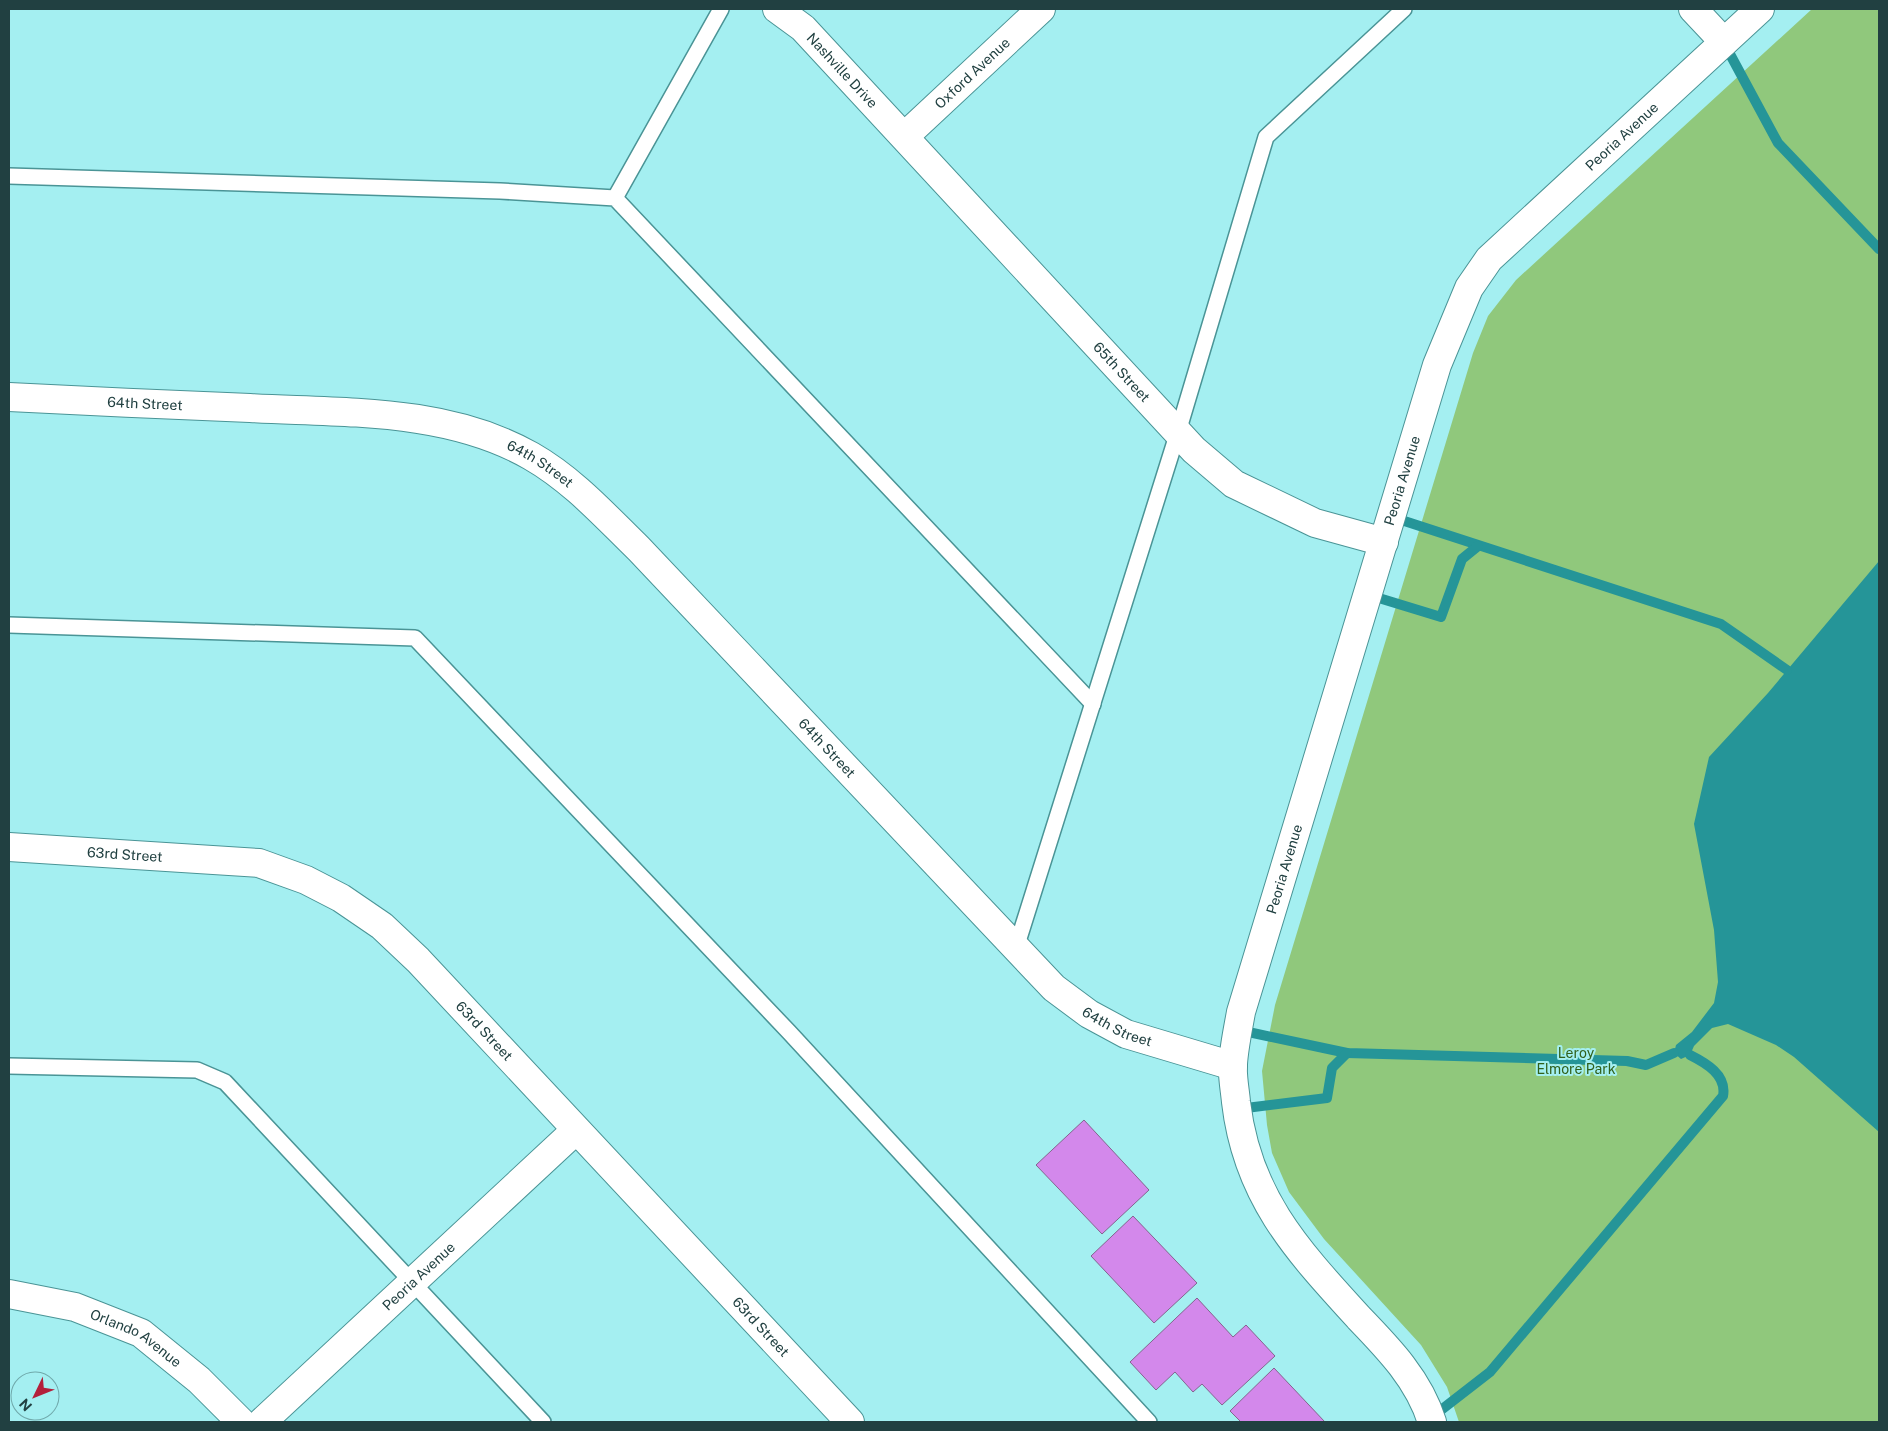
<svg xmlns="http://www.w3.org/2000/svg" width="1888" height="1431" font-family="'Public Sans',sans-serif">
	<style>
		.green { fill: #90c87c }
		.water { fill: #259598 }
		.lines { fill: none; stroke-linecap: round; stroke-linejoin: round }
		.stream { stroke: #259598; stroke-width: 10 }
		.building { fill: #d388eb; stroke: #84648e }
		.service-casing { stroke: #4a9496; stroke-width: 18 }
		.minor-casing { stroke: #4a9496; stroke-width: 30 }
		.tertiary-casing { stroke: #4a9496; stroke-width: 30 }
		.service { stroke: #fff; stroke-width: 15 }
		.minor { stroke: #fff; stroke-width: 28 }
		.tertiary { stroke: #fff; stroke-width: 28 }
		.labels { text-anchor: middle; dominant-baseline: central; stroke-width: 4; stroke-linejoin: round; paint-order: stroke }
		.street-label { font-size: 14px; fill: #214041; stroke: #a4eff1 }
		.park-label { font-size: 14px; fill: #30601b; stroke: #a4eff1 }
	</style>
	<rect width="100%" height="100%" fill="#a4eff1"/>
	<path class="green" d="M1812,9H1879V1422H1459L1447,1387L1421,1345L1324,1239L1289,1192L1272,1153L1267,1125L1262,1071L1275,1005L1473,353L1488,316L1516,280Z"/>
	<path class="water" d="M1879,561V1132L1794,1057L1776,1045L1728,1024L1712,1028L1694,1046L1690,1055L1681,1059L1674,1053L1676,1045L1692,1032L1714,1003L1718,982L1714,930L1694,824L1709,757L1768,693Z"/>
	<g class="lines">
		<g class="stream">
			<path d="M1724,43L1778,143L1879,249"/>
			<path d="M1392,517L1721,624L1787,670"/>
			<path d="M1369,595L1441,617L1462,559L1478,546"/>
			<path d="M1239,1030L1347,1053L1627,1061L1646,1065L1674,1053"/>
			<path d="M1238,1109L1327,1098L1332,1068L1347,1053"/>
			<path d="M1432,1417L1490,1372L1723,1096C1727,1075 1706,1063 1690,1055"/>
		</g>
	</g>
	<g class="building">
		<path d="M1084,1120L1149,1190L1102,1234L1036,1165Z"/>
		<path d="M1133,1216L1197,1283L1154,1323L1091,1256Z"/>
		<path d="M1197,1298L1233,1337L1246,1325L1275,1356L1222,1405L1202,1384L1193,1392L1175,1372L1156,1390L1130,1362Z"/>
		<path d="M1274,1368L1325,1422H1241L1230,1411Z"/>
	</g>
	<g class="lines">
		<defs>
			<g id="service">
				<path d="M9,176L500,191L615,198L1093,704"/>
				<path d="M615,198L721,9"/>
				<path d="M9,625L415,638L789,1032L1149,1422"/>
				<path d="M1016,948L1178,432L1266,137L1404,9"/>
				<path d="M9,1066L197,1070L225,1082L543,1422"/>
			</g>
			<g id="minor">
				<path id="s1" d="M777,9L803,28L1194,450L1234,484L1315,523L1384,542"/>
				<path id="s2" d="M905,136L1041,9"/>
				<path id="s3" d="M9,397C89,401 170,405 250,408C344,413 447,408 531,456C573,480 605,516 639,549L1054,988L1089,1014L1126,1034L1233,1066"/>
				<path id="s4" d="M9,847L259,863L306,880L341,898L382,926L418,960L850,1422"/>
				<path id="s5" d="M9,1294L75,1307L141,1333L199,1380L241,1422"/>
				<path id="s6" d="M262,1422L576,1130"/>
			</g>
			<g id="tertiary">
				<path d="M1693,9L1724,42"/>
				<path id="s7" d="M1432,1422C1419,1380 1389,1349 1359,1318C1297,1250 1247,1197 1236,1102C1235,1090 1232,1076 1233,1064C1234,1047 1238,1029 1241,1012L1437,365L1469,288L1489,259L1760,9"/>
			</g>
		</defs>
		<use href="#service" class="service-casing"/>
		<use href="#minor" class="minor-casing"/>
		<use href="#tertiary" class="tertiary-casing"/>
		<use href="#service" class="service"/>
		<use href="#minor" class="minor"/>
		<use href="#tertiary" class="tertiary"/>
	</g>
	<g class="labels">
		<g class="street-label">
			<text stroke="none"><textPath href="#s1" startOffset="90">Nashville Drive</textPath></text>
			<text stroke="none"><textPath href="#s2" startOffset="92">Oxford Avenue</textPath></text>
			<text stroke="none"><textPath href="#s7" startOffset="1448">Peoria Avenue</textPath></text>
			<text stroke="none"><textPath href="#s1" startOffset="501">65th Street</textPath></text>
			<text stroke="none"><textPath href="#s3" startOffset="136">64th Street</textPath></text>
			<text stroke="none"><textPath href="#s3" startOffset="541">64th Street</textPath></text>
			<text stroke="none"><textPath href="#s7" startOffset="1028">Peoria Avenue</textPath></text>
			<text stroke="none"><textPath href="#s3" startOffset="946">64th Street</textPath></text>
			<text stroke="none"><textPath href="#s4" startOffset="116">63rd Street</textPath></text>
			<text stroke="none"><textPath href="#s7" startOffset="622">Peoria Avenue</textPath></text>
			<text stroke="none"><textPath href="#s3" startOffset="1351">64th Street</textPath></text>
			<text stroke="none"><textPath href="#s4" startOffset="536">63rd Street</textPath></text>
			<text stroke="none"><textPath href="#s6" startOffset="214">Peoria Avenue</textPath></text>
			<text stroke="none"><textPath href="#s4" startOffset="941">63rd Street</textPath></text>
			<text stroke="none"><textPath href="#s5" startOffset="136">Orlando Avenue</textPath></text>
		</g>
		<g class="park-label">
			<text x="1576" y="1053">Leroy<tspan x="1576" dy="16">Elmore Park</tspan></text>
		</g>
	</g>
	<rect width="1888" height="1431" fill="none" stroke="#214041" stroke-width="20"/>
	<g transform="translate(35 1396) rotate(227)"><circle r="24" fill="#a4eff1" stroke="#70a9ab"/>
	<path d="M0-4L9 19L0 12L-9 19Z" fill="#b3203b"/>
	<text y="-8" font-size="14" font-weight="bold" text-anchor="middle" fill="#214041">N</text>
	</g>
</svg>
